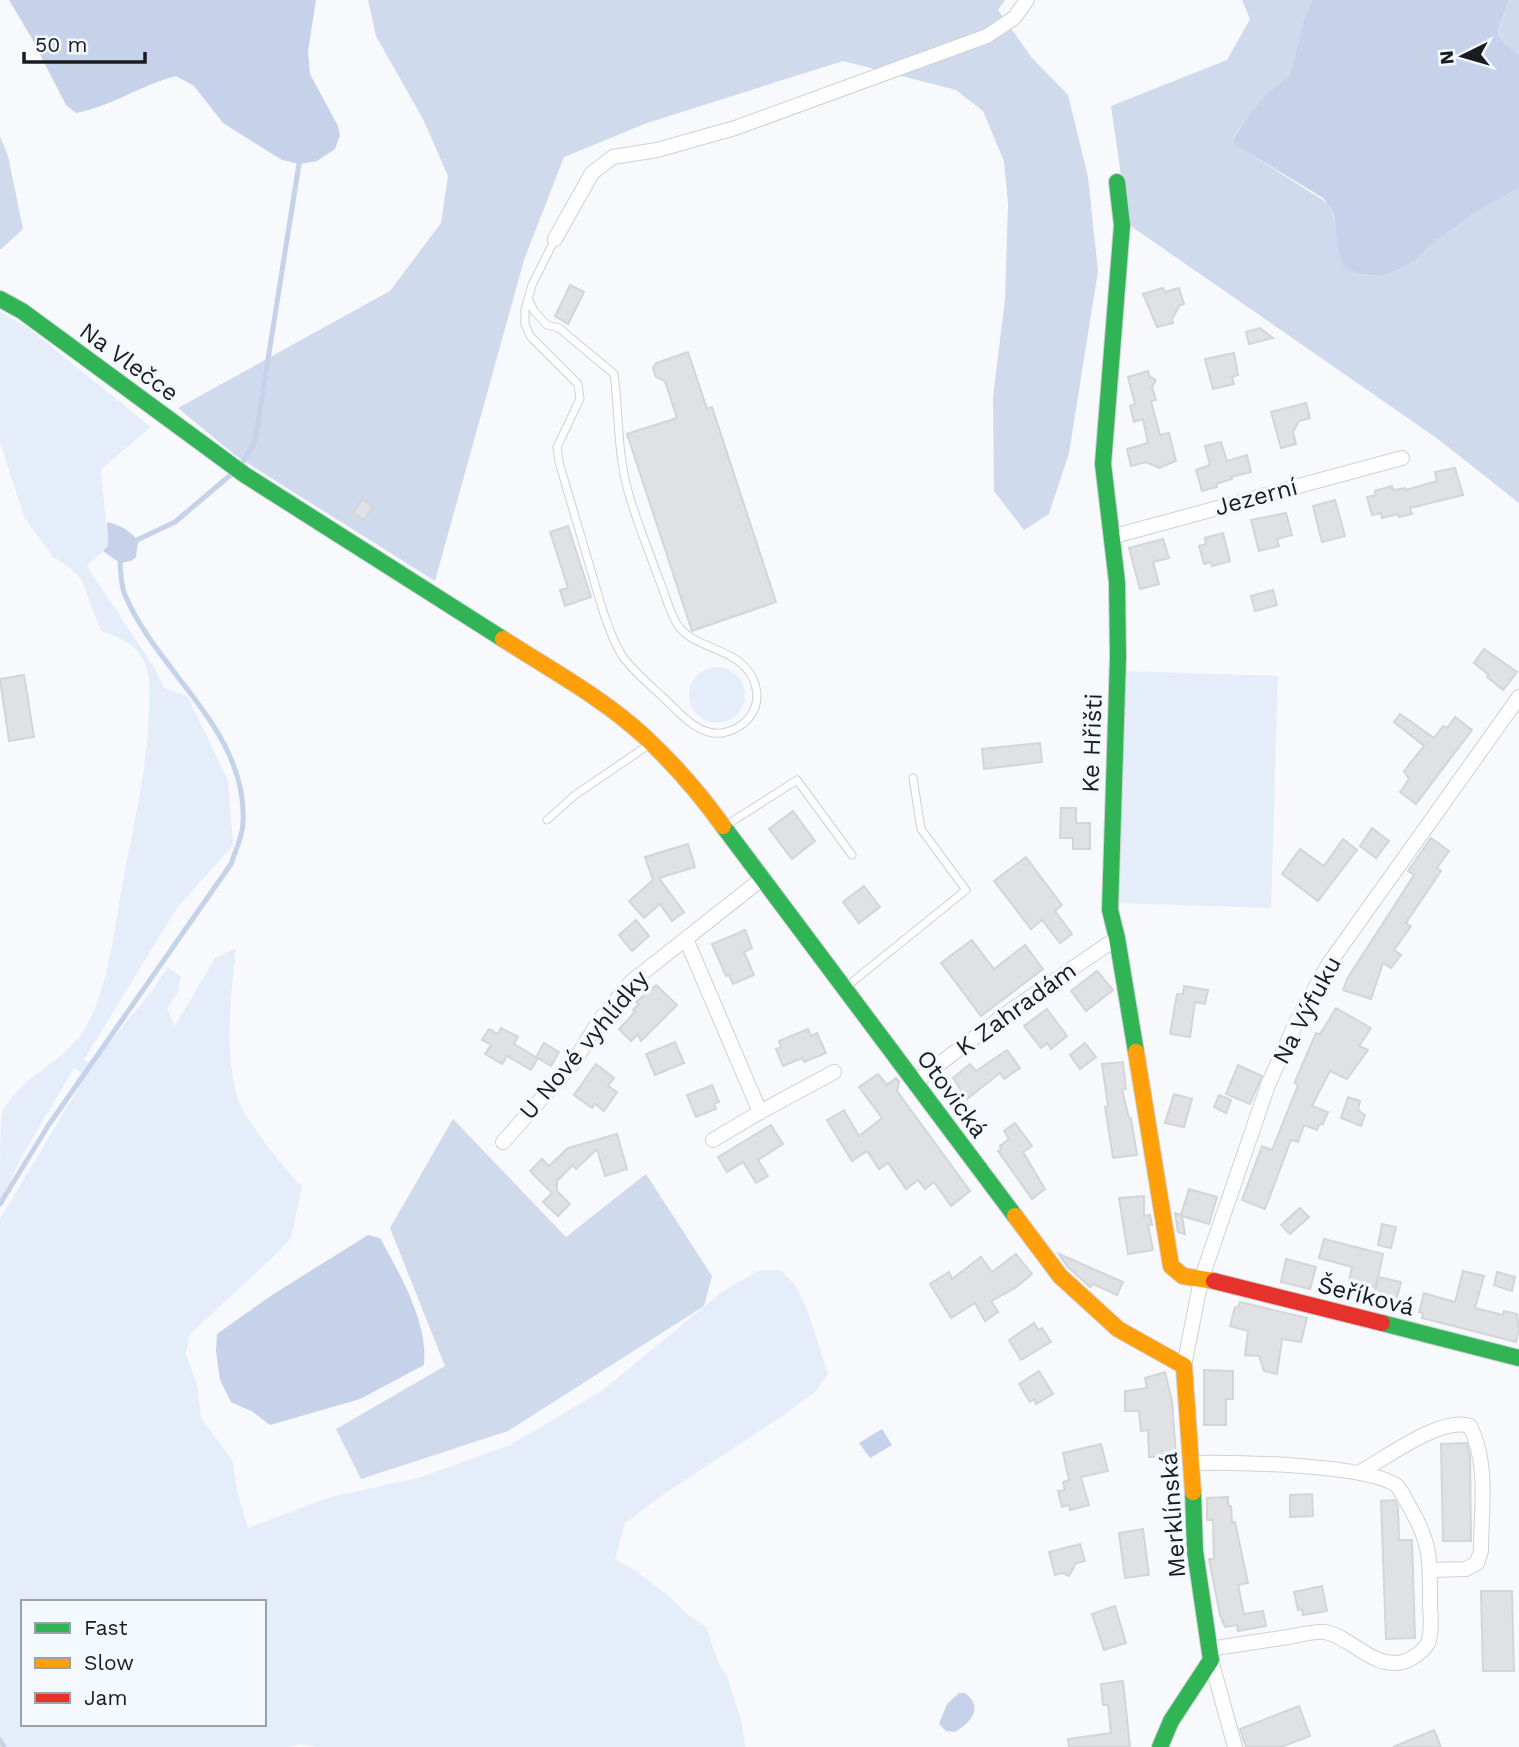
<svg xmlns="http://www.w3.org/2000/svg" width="1519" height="1747" font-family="'Work Sans',sans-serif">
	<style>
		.green { fill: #e5edfb; fill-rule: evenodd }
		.forest { fill: #cfdaed }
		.water { fill: #c6d2ea }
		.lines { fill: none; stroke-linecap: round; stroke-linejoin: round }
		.stream { stroke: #c6d2ea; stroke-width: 5 }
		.building { fill: #e0e1e4; stroke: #d3d5d8; stroke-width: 2 }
		.lane-casing { stroke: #cfd1d4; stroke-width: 9 }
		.street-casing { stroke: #cfd1d4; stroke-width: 16 }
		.fast-casing { stroke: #cfd1d4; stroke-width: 18 }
		.slow-casing { stroke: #cfd1d4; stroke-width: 18 }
		.jam-casing { stroke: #cfd1d4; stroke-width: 18 }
		.lane { stroke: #fefeff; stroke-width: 7 }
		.street { stroke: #fefeff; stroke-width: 14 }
		.fast { stroke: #30b455; stroke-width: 16 }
		.slow { stroke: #ff9f0a; stroke-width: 16 }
		.jam { stroke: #e5322d; stroke-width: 16 }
		.labels { text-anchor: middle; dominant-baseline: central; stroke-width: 7; stroke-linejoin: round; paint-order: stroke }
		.street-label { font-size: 24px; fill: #1a1c1f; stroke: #f4f8ff }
	</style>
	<rect width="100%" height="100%" fill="#f7f9fc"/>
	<g class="green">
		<path d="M0,312L27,327L151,427L101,469L108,546L87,566L155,669L164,688L188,697L228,781L233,845L176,909L84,1060L92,1064L150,993L168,967L181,977L178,992L167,1008L175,1026L215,958L236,948C231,995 221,1072 245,1114C261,1140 281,1164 302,1187L291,1238L274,1256L190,1334L186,1354L197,1384L201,1418L232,1460L238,1495L248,1528L331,1497L418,1478L510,1445L603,1390L722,1292L758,1271L780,1270L796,1286L807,1309L828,1374L815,1392L784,1415L661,1496L625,1523L615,1559L636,1571L671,1598L688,1615L706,1627L719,1664L727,1676L742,1723L745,1747H317L300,1744L289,1747H4L0,1740V1219L86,1075L74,1068L21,1158L0,1202C0,1185 0,1123 2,1112C20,1076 63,1064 84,1030C109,990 114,927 123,881C134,823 148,766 149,707C149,694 151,678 146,665C138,645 120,637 101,631L81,579L70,568L53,557L24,517L0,442ZM23,1602H264V1724H23Z"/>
		<circle cx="717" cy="695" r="28"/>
		<path d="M1125,671L1278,676L1271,908L1118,903Z"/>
	</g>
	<g class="forest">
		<path d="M368,0H1005L998,10L1032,58L1068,95L1088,177L1098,271L1069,453L1049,514L1024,530L994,491L993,397L1005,299L1008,204L1004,161L983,111L956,90L843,61L647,123L564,157L524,260L435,581L236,456L178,408L390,291L441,223L448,176L423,119L376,36Z"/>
		<path d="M1242,0H1312L1304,18L1290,75L1267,93L1251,112L1233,138L1234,146L1249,153L1329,204L1338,232L1342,264L1360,274L1382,276L1398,270L1416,260L1428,247L1473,214L1519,188V503L1438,439L1128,224L1111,106L1227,60L1250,19Z"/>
		<path d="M1509,0H1519V55L1498,37V31Z"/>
		<path d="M0,136L8,156L23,229L0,250Z"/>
		<path d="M453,1119L566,1237L646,1174L712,1276L704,1306L508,1431L361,1479L336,1429L445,1366L390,1228Z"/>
	</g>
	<g class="water">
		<path d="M9,0H316L308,51L310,74L338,126L340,135L335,149L317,161L299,164L282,160L223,123L194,86L176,76C141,85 112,106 76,113L66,105L31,37Z"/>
		<path d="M1312,0H1509L1498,30V37L1519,55V188L1473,214L1428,247L1416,260L1398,270L1382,276L1360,274L1344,267C1333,246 1342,216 1323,198L1249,153L1234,146L1233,139L1251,112L1267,93L1290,75L1304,18Z"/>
		<path d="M107,522C120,525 130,530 138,541L136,557L131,561L120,563L103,551L108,546Z"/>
		<path d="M368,1235L380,1238C397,1269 422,1312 424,1348C425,1353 424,1359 424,1365L360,1399L270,1425L253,1412L231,1402L220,1380L216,1351L217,1334L272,1295Z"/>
		<path d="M882,1429L892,1445L870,1458L859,1443Z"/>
		<path d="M959,1693H965C984,1708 971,1722 955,1732L946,1731L939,1724L947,1704Z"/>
	</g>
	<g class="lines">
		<g class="stream">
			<path d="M241,465L255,441L299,164"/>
			<path d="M133,546L137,540L175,522L234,472"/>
			<path d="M0,1204L48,1126L231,864C235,851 243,836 243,823C248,731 158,673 125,595C121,586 121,573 120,563L123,560"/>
			<path d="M0,1740L4,1747"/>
		</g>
	</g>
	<g class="building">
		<path d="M570,285L584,292L568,324L555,316Z"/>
		<path d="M1163,288L1165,292L1179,288L1184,304L1180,305L1172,319L1173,323L1157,327L1143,294Z"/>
		<path d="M1260,328L1273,338L1249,344L1246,332Z"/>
		<path d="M688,352L707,409L712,407L776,602L692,631L627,434L677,418L665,381L656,377L653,368L656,363Z"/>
		<path d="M1234,353L1238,375L1232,377L1234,384L1213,389L1205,359Z"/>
		<path d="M1148,371L1150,377L1156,380L1152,387L1156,400L1151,401L1160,435L1169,433L1176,461L1159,468L1146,462L1131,466L1127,449L1148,443L1143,419L1134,422L1130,406L1135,404L1128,377Z"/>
		<path d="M1306,403L1310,418L1299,421L1293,432L1296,444L1281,448L1271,412Z"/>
		<path d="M1221,442L1227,461L1247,455L1251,472L1231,477L1232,479L1216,484L1217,487L1202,491L1196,470L1210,465L1205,446Z"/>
		<path d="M1455,468L1463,495L1410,508L1412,514L1399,517L1398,514L1382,518L1381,513L1372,515L1367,497L1376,495L1375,491L1392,486L1393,490L1405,488L1406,490L1437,481L1435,472Z"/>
		<path d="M362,499L373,507L364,520L353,513Z"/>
		<path d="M1335,500L1345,536L1322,542L1313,506Z"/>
		<path d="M1286,513L1292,535L1277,539L1279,546L1259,551L1251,520Z"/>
		<path d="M568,526L591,597L565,606L560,590L568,588L550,532Z"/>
		<path d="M1223,533L1230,561L1212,566L1211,562L1204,564L1199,546L1206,544L1205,538Z"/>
		<path d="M1163,539L1169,558L1153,562L1159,584L1140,589L1129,548Z"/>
		<path d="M1273,590L1277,605L1255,611L1251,596Z"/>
		<path d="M1484,649L1517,672L1503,690L1487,677L1489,675L1474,663Z"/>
		<path d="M24,675L34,737L9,741L0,679Z"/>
		<path d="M1400,714L1434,738L1443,726L1447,728L1455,717L1472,730L1416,804L1400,792L1409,779L1404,771L1424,746L1394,722Z"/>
		<path d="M1040,743L1042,762L984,769L982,749Z"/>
		<path d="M1061,808H1076V823H1090V849H1073V838H1060Z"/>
		<path d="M793,811L815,841L792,859L769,829Z"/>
		<path d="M1372,828L1389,841L1376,858L1360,846Z"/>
		<path d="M1431,838L1449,851L1437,868L1441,871L1406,923L1411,926L1394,950L1401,955L1391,968L1383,963L1371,999L1343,990L1347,979L1414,875L1408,871Z"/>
		<path d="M1343,839L1357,850L1318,901L1282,874L1300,849L1324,866Z"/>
		<path d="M688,844L695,867L659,878L684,912L672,921L660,904L644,918L629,901L653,880L645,857Z"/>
		<path d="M1026,857L1062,905L1055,911L1072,934L1060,943L1042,920L1031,929L994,881Z"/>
		<path d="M864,886L880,907L859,923L843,902Z"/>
		<path d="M636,920L649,936L632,951L619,935Z"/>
		<path d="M745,930L752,948L744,952L754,975L733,984L729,975L726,976L712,944Z"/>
		<path d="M972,940L994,969L1025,945L1043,969L981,1016L941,963Z"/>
		<path d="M1097,971L1113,990L1086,1011L1071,991Z"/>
		<path d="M656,985L677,1005L641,1041L638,1034L631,1041L619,1029L635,1012L633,1010L639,1004L636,1002Z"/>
		<path d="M1184,986L1208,990L1205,1004L1195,1002L1190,1037L1170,1034L1177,994H1183Z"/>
		<path d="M1336,1008L1371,1028L1359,1046L1368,1050L1347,1079L1330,1071L1312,1106L1328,1112L1323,1124L1319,1125L1317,1130L1304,1125L1298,1142L1291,1140L1265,1209L1242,1200L1262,1146L1272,1150L1298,1085L1295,1083L1296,1079L1316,1033L1320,1034Z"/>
		<path d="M1047,1009L1067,1036L1051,1049L1047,1043L1041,1048L1024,1026Z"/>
		<path d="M501,1028L518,1037L514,1044L536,1057L544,1043L559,1052L551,1066L538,1058L531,1070L507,1056L502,1064L485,1054L491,1045L482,1040L489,1029L498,1034Z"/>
		<path d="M808,1029L811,1036L817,1033L826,1053L804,1062L802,1058L783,1066L776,1049L781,1047L779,1041Z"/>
		<path d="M675,1042L684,1063L655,1075L646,1054Z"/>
		<path d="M1085,1043L1096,1057L1080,1069L1070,1055Z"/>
		<path d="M1007,1050L1020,1068L1004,1079L1000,1073L967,1099L953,1078L970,1064L976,1071Z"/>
		<path d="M1123,1062L1126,1089L1122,1090L1129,1118H1131L1137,1155L1113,1158L1105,1107L1108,1106L1102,1064Z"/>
		<path d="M596,1064L614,1078L608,1086L617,1092L604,1111L595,1104L592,1108L574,1095Z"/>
		<path d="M1238,1065L1262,1076L1250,1104L1226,1094Z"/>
		<path d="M878,1074L887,1085L896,1078L899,1081L897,1091L970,1191L951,1206L934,1182L925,1189L918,1180L906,1189L888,1163L879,1169L867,1151L852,1161L827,1120L844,1110L859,1136L882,1118L859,1087Z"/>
		<path d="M712,1085L719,1102L714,1104L716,1109L696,1117L687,1095Z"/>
		<path d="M1174,1094L1192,1099L1184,1127L1165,1123Z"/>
		<path d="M1219,1095L1231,1100L1226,1113L1214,1107Z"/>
		<path d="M1348,1097L1360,1101L1358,1110L1365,1115L1361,1126L1341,1118Z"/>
		<path d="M1015,1123L1032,1146L1023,1152L1045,1189L1032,1199L998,1151L1001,1150L1000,1146L1009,1139L1004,1131Z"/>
		<path d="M771,1125L783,1144L758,1160L768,1176L756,1183L743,1162L727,1172L718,1157Z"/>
		<path d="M617,1134L627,1169L605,1176L597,1149L576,1169L573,1165L557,1181V1191L570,1204L558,1216L543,1202L552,1193L530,1171L542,1159L549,1166L568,1148Z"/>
		<path d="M1189,1189L1217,1197L1209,1224L1182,1216L1185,1234L1178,1232L1175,1213L1181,1215Z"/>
		<path d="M1144,1196V1216L1150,1215L1152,1225L1148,1224L1153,1250L1128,1254L1119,1198Z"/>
		<path d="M1300,1208L1309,1217L1290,1234L1281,1225Z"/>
		<path d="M1382,1224L1396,1227L1391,1248L1378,1245Z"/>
		<path d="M1324,1239L1383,1254L1376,1287L1349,1281L1352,1267L1319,1258Z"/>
		<path d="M1016,1254L1032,1274L1015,1288L991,1301L998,1312L985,1321L975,1303L951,1318L930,1284L949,1272L952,1279L981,1257L992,1272Z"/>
		<path d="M1059,1254L1123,1282L1117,1295L1093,1284L1090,1287L1068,1267Z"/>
		<path d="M1286,1259L1316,1267L1310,1289L1281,1282Z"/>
		<path d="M1463,1271L1484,1276L1475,1308L1503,1315L1504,1311L1517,1314L1519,1329L1516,1342L1422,1318L1423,1313L1419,1312L1424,1293L1455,1302Z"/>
		<path d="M1497,1272L1515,1277L1512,1291L1494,1285Z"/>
		<path d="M1378,1277L1401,1282L1394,1309L1372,1304Z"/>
		<path d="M1240,1302L1307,1318L1301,1342L1282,1339L1277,1374L1264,1371L1259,1356L1245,1355L1248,1331L1230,1326L1235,1307L1238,1308Z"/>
		<path d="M1034,1323L1038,1330L1042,1328L1051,1342L1021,1360L1009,1340Z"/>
		<path d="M1204,1370L1233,1371V1399H1226V1425H1204Z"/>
		<path d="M1039,1371L1053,1394L1036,1404L1034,1399L1030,1402L1019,1384Z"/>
		<path d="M1165,1372L1172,1401L1176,1456L1149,1457L1148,1430L1141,1431L1139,1411H1125V1391L1147,1388L1145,1378Z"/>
		<path d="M1467,1443L1470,1456L1471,1541H1443L1441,1444Z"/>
		<path d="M1101,1444L1108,1471L1081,1477L1089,1505L1070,1510L1069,1505L1062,1507L1058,1491L1065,1490L1063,1482L1069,1480L1063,1453Z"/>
		<path d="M1312,1494L1313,1516L1290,1517V1495Z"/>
		<path d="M1228,1497V1506H1231L1232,1523L1235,1522L1248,1583L1238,1585L1244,1614L1263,1611L1266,1626L1238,1631L1237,1625L1225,1627L1220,1615L1209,1559H1214L1213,1520H1207V1498Z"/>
		<path d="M1395,1500L1398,1507L1399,1540H1412L1415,1638L1386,1639L1381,1501Z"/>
		<path d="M1143,1529L1149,1575L1125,1578L1119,1533Z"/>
		<path d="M1080,1544L1085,1561L1076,1563L1069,1576L1063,1573L1055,1575L1049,1552Z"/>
		<path d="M1322,1586L1327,1611L1303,1615L1302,1609L1298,1610L1294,1592Z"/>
		<path d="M1481,1591H1512L1514,1671H1483Z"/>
		<path d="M1115,1606L1126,1643L1104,1650L1092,1614Z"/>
		<path d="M1123,1681L1130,1747H1069L1068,1739L1111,1733L1108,1705H1103L1101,1684Z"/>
		<path d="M1299,1706L1310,1736L1281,1747H1246L1240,1729Z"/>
		<path d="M1434,1730L1441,1747H1393Z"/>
	</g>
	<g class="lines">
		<defs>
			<g id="lane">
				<path d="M528,298L534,311L547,325L559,328L614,374C619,409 617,444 625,479C632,511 646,543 657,574C664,590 668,609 677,624C694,652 747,646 756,688C761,711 744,729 722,733C701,736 683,717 669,703C655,689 631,670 621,654C607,629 600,601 592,574C581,537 570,499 559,462L557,447L580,399L578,384L530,336L525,324V310L532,285L555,239"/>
				<path d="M547,820L575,795L650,744"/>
				<path d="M725,826L797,780L852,855"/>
				<path d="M846,987L966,890L921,829L913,778"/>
			</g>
			<g id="street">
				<path d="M555,239L592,173L613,157L657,150L735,128L987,36L1014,18L1027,0"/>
				<path d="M1111,537L1402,458"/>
				<path d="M686,939L760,1112"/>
				<path d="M915,1082L1010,1011L1117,938"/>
				<path d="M713,1140L760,1112L834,1072"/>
				<path d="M503,1142L574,1062L599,1021L631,982L763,878"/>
				<path d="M1184,1366L1201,1280L1268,1085L1297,1021L1328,965L1519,697"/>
				<path d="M1192,1463C1231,1462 1369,1464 1397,1486C1401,1490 1405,1499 1408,1504C1432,1544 1430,1561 1430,1606C1431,1617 1432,1632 1428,1643C1425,1650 1411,1660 1403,1662C1372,1669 1352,1637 1325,1632C1313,1631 1299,1635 1288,1637C1262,1641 1235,1645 1209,1649"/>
				<path d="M1360,1472C1386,1458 1441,1416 1470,1426C1489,1464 1481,1510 1481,1551L1477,1563L1466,1569L1430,1570"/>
				<path d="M1211,1660L1235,1747"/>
			</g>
			<g id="fast">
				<path d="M1117,182L1122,225L1103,464L1117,582L1118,657L1110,910L1117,938L1136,1052"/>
				<path d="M0,299L22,311L245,475L503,639"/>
				<path d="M723,826L1015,1216"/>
				<path d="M1382,1323L1519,1358"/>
				<path d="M1160,1747L1171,1721L1211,1660L1195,1551L1193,1492"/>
			</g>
			<g id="slow">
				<path d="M503,639C551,670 603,698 645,737C674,764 700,794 723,826"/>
				<path d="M1136,1052L1171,1266L1183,1276L1214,1281"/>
				<path d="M1015,1216L1060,1276L1118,1329L1184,1366L1193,1492"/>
			</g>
			<path id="jam" d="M1214,1281L1382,1323"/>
		</defs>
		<use href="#lane" class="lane-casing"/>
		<use href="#street" class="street-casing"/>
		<use href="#fast" class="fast-casing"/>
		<use href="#slow" class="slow-casing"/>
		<use href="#jam" class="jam-casing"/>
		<use href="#lane" class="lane"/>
		<use href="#street" class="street"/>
		<use href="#fast" class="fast"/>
		<use href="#slow" class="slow"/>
		<use href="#jam" class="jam"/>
	</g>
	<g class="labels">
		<g class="street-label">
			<text transform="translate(129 362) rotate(36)">Na Vlečce</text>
			<text transform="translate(1256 497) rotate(-15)">Jezerní</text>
			<text transform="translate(1092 743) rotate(-88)">Ke Hřišti</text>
			<text transform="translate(1016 1009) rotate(-36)">K Zahradám</text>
			<text transform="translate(1307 1010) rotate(-62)">Na Výfuku</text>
			<text transform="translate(584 1045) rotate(-50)">U Nové vyhlídky</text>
			<text transform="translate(952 1094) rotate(54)">Otovická</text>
			<text transform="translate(1366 1296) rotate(14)">Šeříková</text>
			<text transform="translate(1173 1515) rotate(-94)">Merklínská</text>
		</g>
	</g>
	<rect x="21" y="1600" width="245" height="126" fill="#f4f8ff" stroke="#9da0a5" stroke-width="2"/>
	<rect x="35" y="1623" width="35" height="10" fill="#30b455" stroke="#9da0a5" stroke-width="2"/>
	<text x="84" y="1635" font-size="21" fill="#1a1c1f">Fast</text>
	<rect x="35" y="1658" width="35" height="10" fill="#ff9f0a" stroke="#9da0a5" stroke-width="2"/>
	<text x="84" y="1670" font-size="21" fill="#1a1c1f">Slow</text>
	<rect x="35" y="1693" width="35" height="10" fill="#e5322d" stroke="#9da0a5" stroke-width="2"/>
	<text x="84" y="1705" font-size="21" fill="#1a1c1f">Jam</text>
	<g transform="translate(1463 56) rotate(265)" stroke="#f4f8ff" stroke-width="5" paint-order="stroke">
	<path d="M0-5L12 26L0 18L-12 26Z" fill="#1a1c1f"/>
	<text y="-10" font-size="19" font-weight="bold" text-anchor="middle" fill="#1a1c1f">N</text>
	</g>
	<path d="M24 52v10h121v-10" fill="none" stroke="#1a1c1f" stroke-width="3.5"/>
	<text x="35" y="52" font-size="21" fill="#1a1c1f" stroke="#f4f8ff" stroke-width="5" paint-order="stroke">50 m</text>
</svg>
